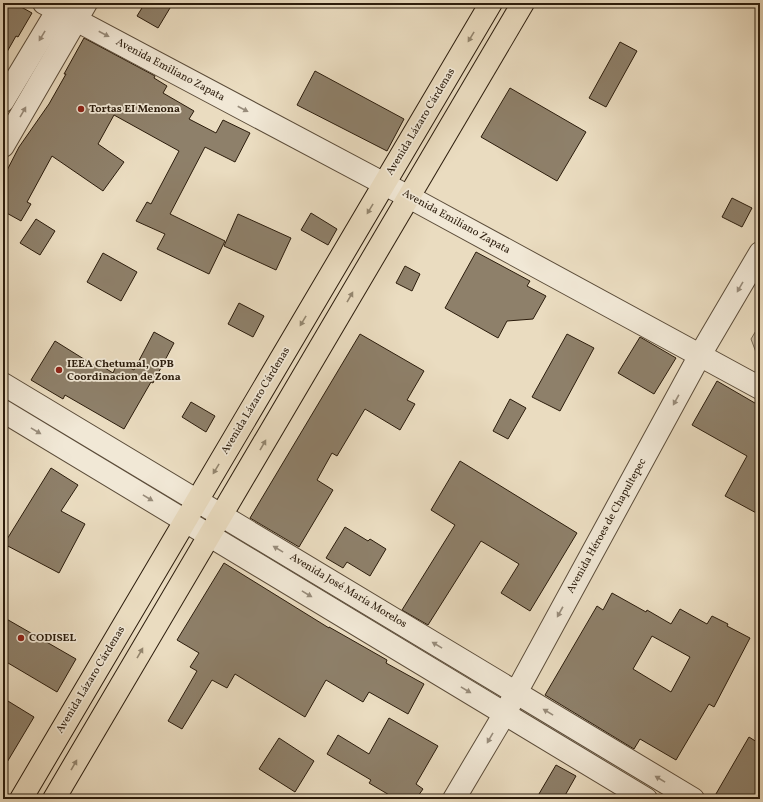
<svg xmlns="http://www.w3.org/2000/svg" width="763" height="802" font-family="Vollkorn,serif">
	<style>
		.green { fill: #cabba1; stroke: #7a6c56 }
		.building { fill: #8e806a; stroke: #2b1c0c; fill-rule: evenodd }
		.lines { fill: none; stroke-linecap: round; stroke-linejoin: round }
		.minor-casing { stroke: #5b4c39; stroke-width: 24 }
		.major-casing { stroke: #2b1c0c; stroke-width: 24 }
		.minor { stroke: #f1e8d6; stroke-width: 22 }
		.major { stroke: #eadcc0; stroke-width: 22 }
		.oneway { fill: #988c7b }
		.oneway2 { fill: #94866f }
		.poi-dot { fill: #8f2418; stroke: #f1e8d6; stroke-width: 1.5 }
		.labels { text-anchor: middle; dominant-baseline: central; stroke-width: 3.5; stroke-linejoin: round; paint-order: stroke }
		.street-label { font-size: 11px; fill: #2b1c0c; stroke: #f1e8d6 }
		.poi-label { font-size: 11px; font-weight: bold; fill: #2b1c0c; stroke: #f1e8d6; text-anchor: start }
	</style>
	<rect width="100%" height="100%" fill="#eadcc0"/>
	<filter id="stains"><feTurbulence type="fractalNoise" baseFrequency=".005" numOctaves="4"/><feColorMatrix values="0 0 0 0 .2 0 0 0 0 .09 0 0 0 0 .02 0 0 0 .5 -.17"/></filter>
	<radialGradient id="worn" r=".72"><stop offset=".6" stop-color="#630" stop-opacity="0"/><stop offset="1" stop-color="#630" stop-opacity=".3"/></radialGradient>
	<path class="green" d="M760,324V363L751,339Z"/>
	<g class="building">
		<path d="M3,3H14L32,13L18,37L16,36L3,59Z"/>
		<path d="M145,3H173L158,28L137,16Z"/>
		<path d="M84,38L155,76L154,78L167,86L163,93L194,111L189,119L216,133L223,120L250,133L235,162L205,147L170,214L225,241L209,274L157,249L165,234L136,221L147,202L151,204L179,151L114,115L98,144L124,162L103,191L52,156L27,202L31,204L21,221L3,211V178L19,147L49,104L66,74H64Z"/>
		<path d="M620,42L637,51L606,107L589,98Z"/>
		<path d="M315,71L404,119L387,151L297,105Z"/>
		<path d="M510,88L586,132L557,181L481,137Z"/>
		<path d="M732,198L752,208L742,227L722,217Z"/>
		<path d="M311,213L337,229L328,245L301,230Z"/>
		<path d="M238,214L291,238L276,270L224,246Z"/>
		<path d="M36,219L55,231L40,255L20,243Z"/>
		<path d="M476,252L530,281L527,286L546,296L533,319L507,321L498,338L445,308Z"/>
		<path d="M103,253L137,272L121,301L87,282Z"/>
		<path d="M405,266L420,274L412,291L396,283Z"/>
		<path d="M239,303L264,316L253,337L228,324Z"/>
		<path d="M154,332L174,343L153,383L151,382L124,429L65,395L63,399L31,380L55,341L95,366L97,363L113,373L118,362L134,370Z"/>
		<path d="M360,334L424,371L407,400L415,404L400,430L365,409L337,456L332,453L317,480L333,490L299,547L250,518Z"/>
		<path d="M567,334L594,348L560,411L532,397Z"/>
		<path d="M640,337L676,358L654,394L618,373Z"/>
		<path d="M717,381L760,406V515L725,496L747,456L692,425Z"/>
		<path d="M510,399L526,408L508,439L493,431Z"/>
		<path d="M191,402L215,416L206,432L182,417Z"/>
		<path d="M460,461L577,533L530,611L501,593L519,564L481,541L428,625L402,610L455,525L431,510Z"/>
		<path d="M51,468L78,485L61,511L85,524L59,573L4,544Z"/>
		<path d="M345,527L368,541L370,539L386,549L370,576L347,562L343,568L326,558Z"/>
		<path d="M224,563L329,628V627L387,660L386,663L424,684L408,714L369,692L363,702L326,680L305,717L235,674L227,688L212,680L182,729L168,721L197,671L190,667L199,653L177,640Z"/>
		<path d="M612,593L646,612L647,610L671,624L680,609L707,624L712,616L728,624L727,626L750,638L714,707L709,704L676,760L640,739L634,749L545,695L597,606L603,610ZM652,636L690,657L671,692L633,669Z"/>
		<path d="M3,617L76,659L57,692L3,660Z"/>
		<path d="M3,698L34,717L3,769Z"/>
		<path d="M389,718L438,746L416,784L423,789L416,799H396L369,783L371,780L327,754L338,735L369,754Z"/>
		<path d="M749,737L760,744V799H713Z"/>
		<path d="M279,738L314,761L295,792L259,769Z"/>
		<path d="M556,765L576,776L563,799H536Z"/>
	</g>
	<g class="lines">
		<defs>
			<g id="minor">
				<path d="M44,3L409,197L760,388"/>
				<path d="M3,101L62,3"/>
				<path d="M3,146L86,3"/>
				<path d="M3,384L693,799"/>
				<path d="M3,411L646,799"/>
				<path d="M454,799L505,713L700,355L760,253"/>
			</g>
			<g id="major">
				<path d="M21,799L491,3"/>
				<path d="M54,799L523,3"/>
			</g>
		</defs>
		<use href="#minor" class="minor-casing"/>
		<use href="#major" class="major-casing"/>
		<use href="#minor" class="minor"/>
		<use href="#major" class="major"/>
	</g>
	<defs><path id="oneway-solid" d="M-6-.8H1V-3.2L6.5 0L1 3.2V.8H-6Z"/></defs>
	<g class="oneway">
		<use href="#oneway-solid" transform="translate(104 34) rotate(28)"/>
		<use href="#oneway-solid" transform="translate(42 36) rotate(121)"/>
		<use href="#oneway-solid" transform="translate(243 109) rotate(28)"/>
		<use href="#oneway-solid" transform="translate(23 112) rotate(-60)"/>
		<use href="#oneway-solid" transform="translate(740 287) rotate(120)"/>
		<use href="#oneway-solid" transform="translate(676 400) rotate(119)"/>
		<use href="#oneway-solid" transform="translate(36 431) rotate(31)"/>
		<use href="#oneway-solid" transform="translate(148 498) rotate(31)"/>
		<use href="#oneway-solid" transform="translate(278 549) rotate(-149)"/>
		<use href="#oneway-solid" transform="translate(307 594) rotate(31)"/>
		<use href="#oneway-solid" transform="translate(560 612) rotate(119)"/>
		<use href="#oneway-solid" transform="translate(437 645) rotate(-149)"/>
		<use href="#oneway-solid" transform="translate(466 690) rotate(31)"/>
		<use href="#oneway-solid" transform="translate(548 712) rotate(-149)"/>
		<use href="#oneway-solid" transform="translate(490 738) rotate(120)"/>
		<use href="#oneway-solid" transform="translate(660 779) rotate(-149)"/>
	</g>
	<g class="oneway2">
		<use href="#oneway-solid" transform="translate(471 37) rotate(121)"/>
		<use href="#oneway-solid" transform="translate(370 209) rotate(121)"/>
		<use href="#oneway-solid" transform="translate(350 297) rotate(-60)"/>
		<use href="#oneway-solid" transform="translate(303 321) rotate(121)"/>
		<use href="#oneway-solid" transform="translate(263 445) rotate(-60)"/>
		<use href="#oneway-solid" transform="translate(216 469) rotate(121)"/>
		<use href="#oneway-solid" transform="translate(140 653) rotate(-60)"/>
		<use href="#oneway-solid" transform="translate(74 765) rotate(-60)"/>
	</g>
	<g class="poi-dot">
		<circle cx="81" cy="109" r="4"/>
		<circle cx="59" cy="370" r="4"/>
		<circle cx="21" cy="638" r="4"/>
	</g>
	<g class="labels">
		<g class="street-label">
			<text transform="translate(170 70) rotate(28)">Avenida Emiliano Zapata</text>
			<text transform="translate(421 122) rotate(-59)">Avenida Lázaro Cárdenas</text>
			<text transform="translate(456 222) rotate(29)">Avenida Emiliano Zapata</text>
			<text transform="translate(256 401) rotate(-59)">Avenida Lázaro Cárdenas</text>
			<text transform="translate(607 526) rotate(-61)">Avenida Héroes de Chapultepec</text>
			<text transform="translate(348 591) rotate(31)">Avenida José María Morelos</text>
			<text transform="translate(91 680) rotate(-59)">Avenida Lázaro Cárdenas</text>
		</g>
		<g class="poi-label">
			<text x="89" y="109">Tortas EI Menona</text>
			<text x="67" y="364">IEEA Chetumal, OPB<tspan x="67" dy="13">Coordinacion de Zona</tspan></text>
			<text x="29" y="638">CODISEL</text>
		</g>
	</g>
	<rect width="763" height="802" fill="none" stroke="#eadcc0" stroke-width="16"/>
	<rect x="4" y="4" width="755" height="794" fill="none" stroke="#2b1c0c" stroke-width="2"/>
	<rect x="8" y="8" width="747" height="786" fill="none" stroke="#2b1c0c"/>
	<rect width="100%" height="100%" filter="url(#stains)"/>
	<rect width="100%" height="100%" fill="url(#worn)"/>
</svg>
